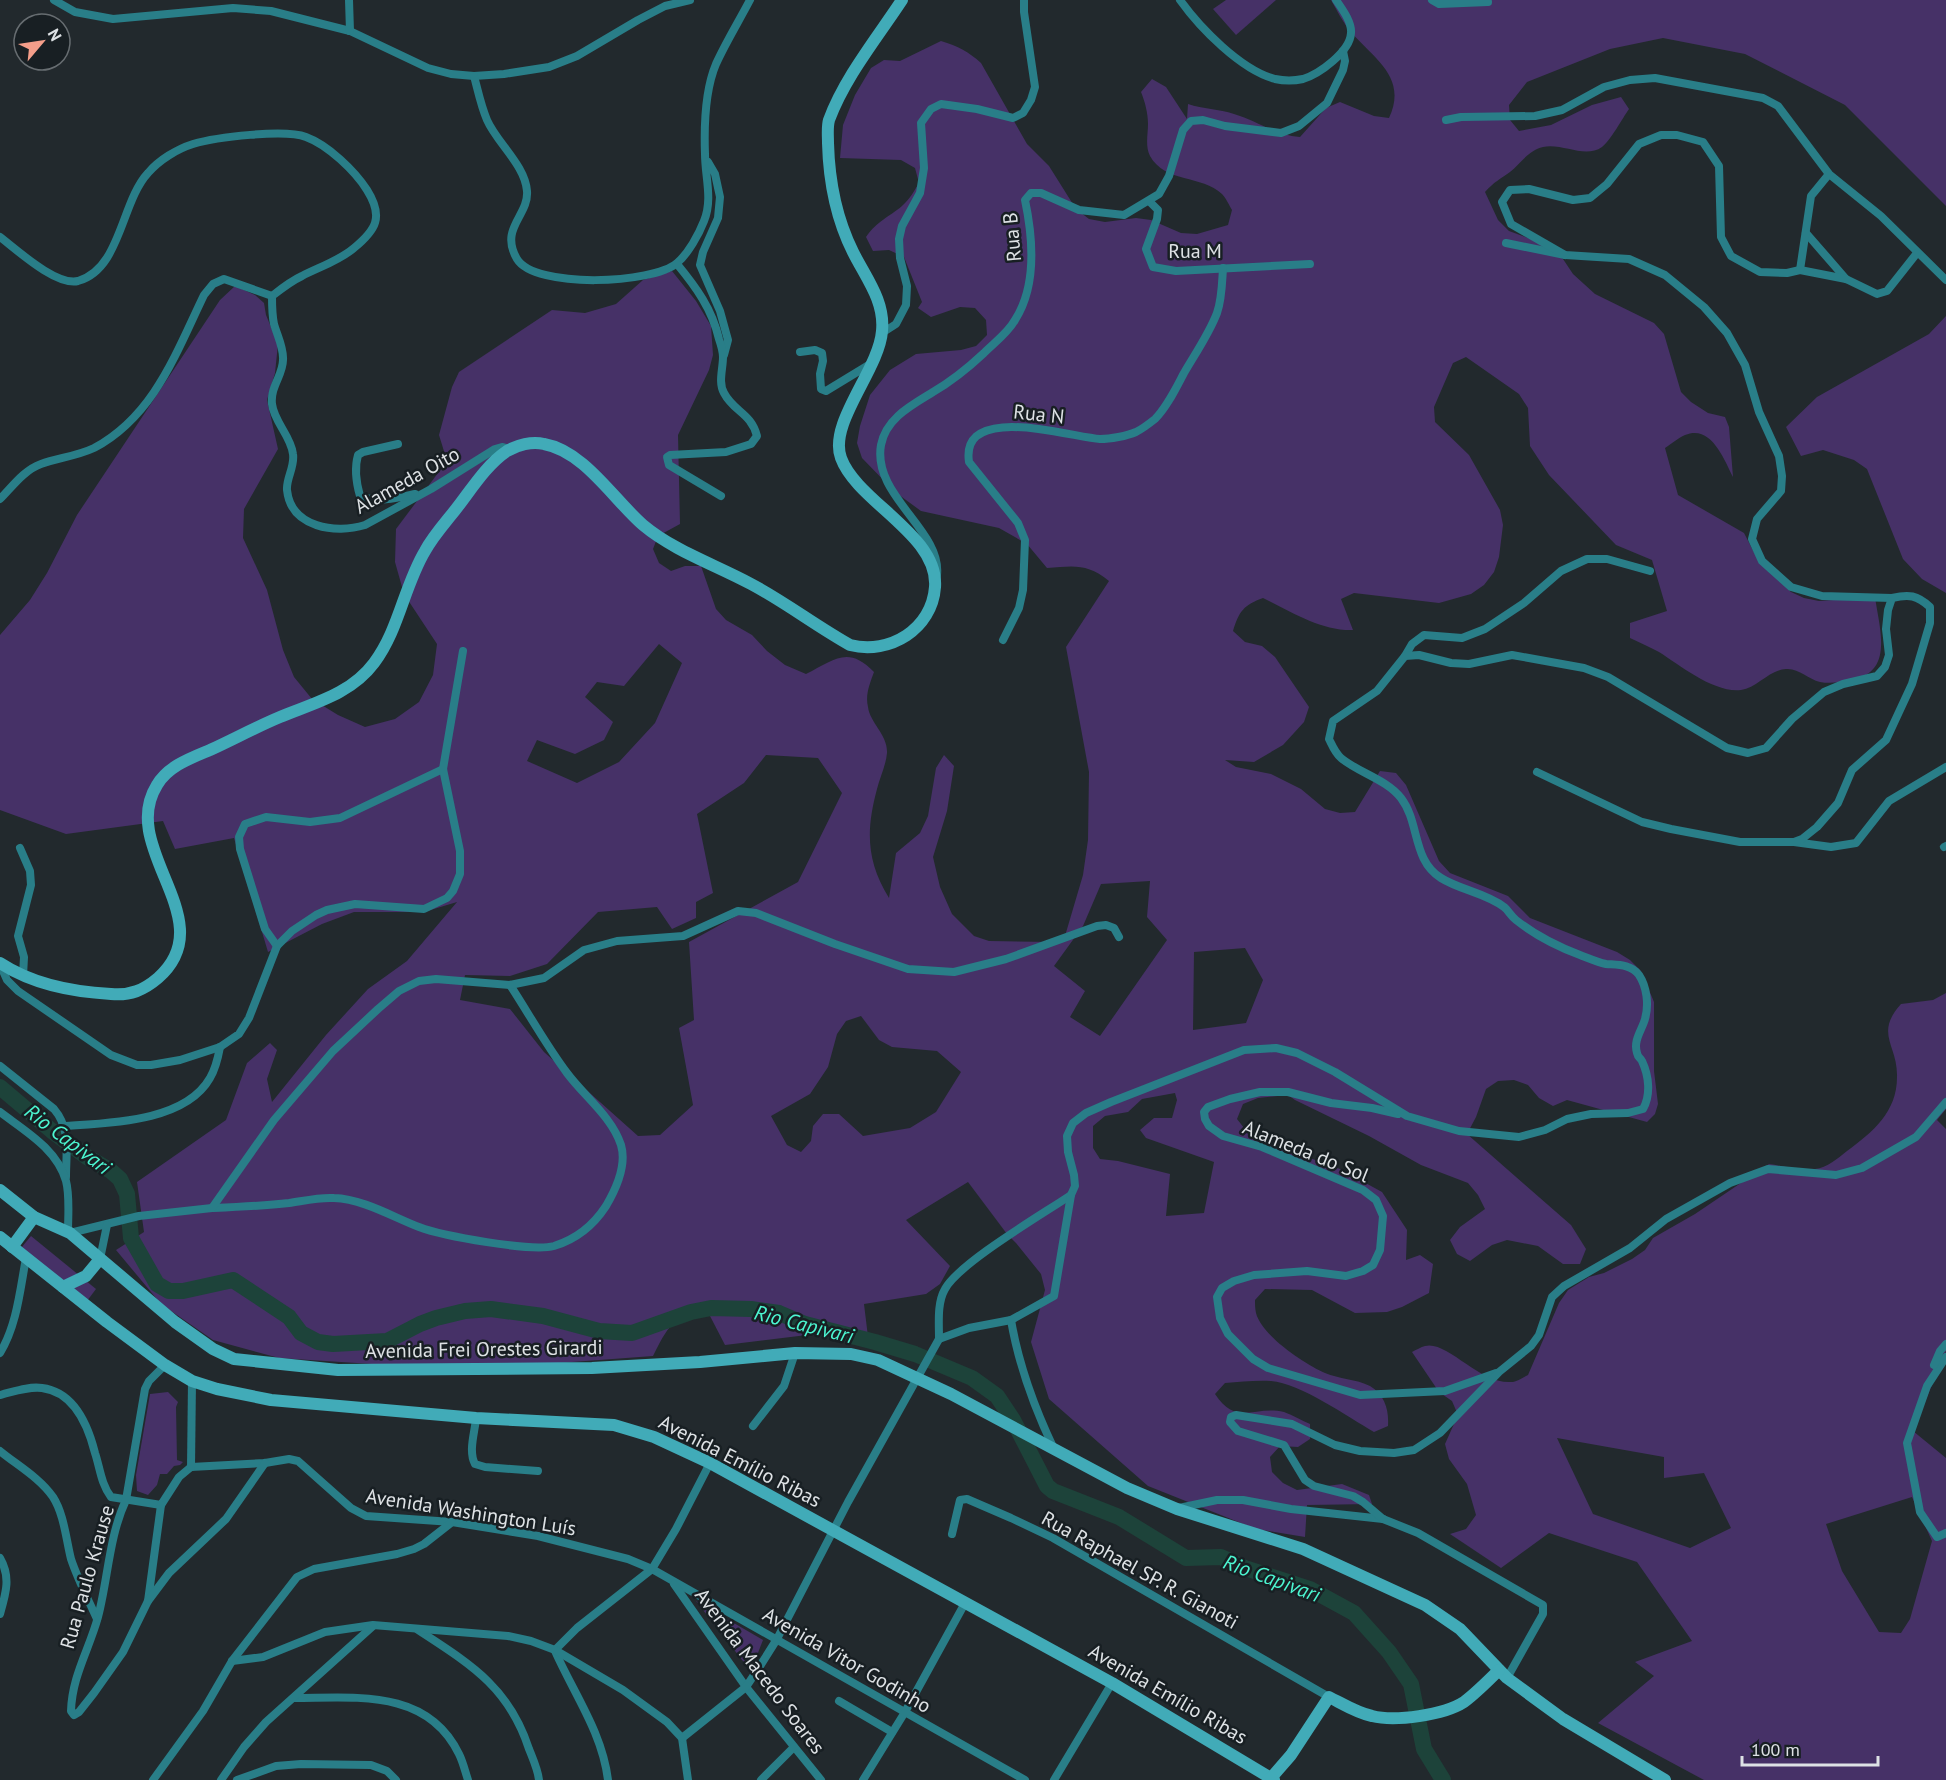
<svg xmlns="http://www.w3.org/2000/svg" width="1946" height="1780" font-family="'PT Sans',sans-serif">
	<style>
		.green { fill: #463167; fill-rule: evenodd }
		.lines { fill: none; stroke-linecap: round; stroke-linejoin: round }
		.river { stroke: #1d433a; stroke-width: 16 }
		.street { stroke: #297e88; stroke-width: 8 }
		.secondary { stroke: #41abb8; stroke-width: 12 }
		.labels { text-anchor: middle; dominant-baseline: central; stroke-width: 5; stroke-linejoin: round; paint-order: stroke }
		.street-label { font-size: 20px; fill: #dee2e5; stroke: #181f23 }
		.water-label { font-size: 21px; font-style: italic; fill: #4cf6d1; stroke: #181f23 }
	</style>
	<rect width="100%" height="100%" fill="#22292d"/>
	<g class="green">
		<path d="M1226,0H1276L1236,35L1213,9Z"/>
		<path d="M1331,0H1946V206L1845,105L1745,54L1663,38L1610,49L1527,82L1509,105L1510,120L1519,131L1551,125L1592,105L1621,97L1629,109C1622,119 1611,140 1602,147C1585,159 1563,143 1543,147C1529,150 1521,163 1510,172C1500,179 1494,182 1485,192L1498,220L1509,231L1539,242L1563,259L1573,274L1595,294L1654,323L1664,334L1681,392L1691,402L1708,413L1725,417L1729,427L1733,477C1724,459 1711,424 1685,435C1678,438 1671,444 1665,448L1678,495L1744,533L1758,560L1791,592L1804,598L1819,601L1875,597C1879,627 1895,673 1851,680C1840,682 1831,684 1820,682C1808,679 1799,668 1786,669C1769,670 1757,688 1741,690C1714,693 1681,666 1659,652C1650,647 1640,643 1630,638V623L1667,611L1652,560L1616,545L1549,475L1530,446L1528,408L1519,394L1466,357L1453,363L1434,407L1435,422L1469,455L1500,510L1503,525L1499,557L1494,572L1484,585L1471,594L1439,603L1354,593L1341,599L1353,630C1321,631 1292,612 1263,598C1244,605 1239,611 1233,631L1245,642L1262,646L1275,657L1309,707L1304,722L1283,745L1254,762L1225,760L1236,767L1271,774L1301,789L1325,809L1340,813L1355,812L1380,771L1396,773L1406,785L1439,861L1450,873L1508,896L1530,918L1617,952L1630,960L1641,971L1654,1002V1071L1658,1104L1655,1114L1647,1122L1567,1100L1553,1106L1539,1098L1528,1085L1514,1080L1498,1081L1486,1089L1476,1117L1467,1134L1571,1225L1586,1249L1580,1264H1563L1538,1246L1507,1240L1492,1245L1470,1261L1457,1254L1450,1240L1460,1227L1485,1209L1478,1195L1468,1183L1421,1165L1369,1136L1295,1100L1288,1095L1258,1098L1243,1104L1237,1119L1248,1133L1263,1141L1340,1169L1382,1192L1407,1230L1406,1260L1420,1255L1433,1264L1429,1293L1402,1307L1387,1312L1355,1313L1312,1290L1265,1289L1255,1300C1255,1304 1255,1309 1256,1313C1262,1336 1305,1364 1325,1373C1339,1379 1356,1379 1370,1386C1385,1395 1389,1410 1388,1426L1374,1432C1348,1417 1300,1383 1271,1381C1256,1380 1240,1382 1225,1383L1215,1394C1237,1427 1254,1405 1284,1412C1293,1415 1302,1421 1310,1424V1439L1298,1447L1280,1446L1270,1457L1272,1472L1283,1483L1297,1490L1342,1484L1369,1495L1372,1504L1307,1505L1305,1537L1256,1529L1148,1486L1049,1399L1031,1342L1045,1290L1041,1274L1016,1243L1007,1234L968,1182L906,1220L950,1266L940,1284L926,1294L864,1304L868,1337L807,1335L725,1345L710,1316C672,1315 669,1325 653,1356L465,1370L279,1358L213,1340L161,1304L116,1250L144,1232L137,1182L226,1120L247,1063L270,1043L277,1050L267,1079L272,1102L326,1035L368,989L407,961L457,902L424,912H354L322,924L268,952L234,838L175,849L163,821L66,834L0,810V635L30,600L47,573L77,515L220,300L235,286L255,295L264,303L266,315L278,344L275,373L267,400L278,449L244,509L243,538L267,590L283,650L294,677L312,699L338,715L365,727L395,719L419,702L433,675L437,644L404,594L395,562L396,529L447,461L439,435L452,387L459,372L552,310L585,313L616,304L643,280L672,271L696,301L711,326L713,355L709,370L678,435L680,524L658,536L653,549L659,563L671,571L685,566H701L716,609L726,620L752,635L767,651L785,665L806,674C834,660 848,645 874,672C870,683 865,695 868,707C870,723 888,735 887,753C886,765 880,777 877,789C866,830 866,861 889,898L896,853L920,833L928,816L936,768L944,755L954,766L947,811L933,857L940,887L952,914L974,936L989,941L1052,942L1065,936L1083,875L1088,840L1089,772L1066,647L1109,581C1087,563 1074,566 1047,568L1027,544L999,528L921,511L895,492L862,458L857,443L860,426L870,395L890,370L916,354L961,350L976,346L987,335L986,320L975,308L960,307L931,317L918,308L922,302L904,257L889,250L873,251L866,237C878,220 888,218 902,206C910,199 914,191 919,183L915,168L901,160L840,158L843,125L855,95L871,68L884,60L900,61L941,41C958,46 969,52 981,63L1027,144L1049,166L1076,209L1089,219L1105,222L1136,218L1151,220L1181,233L1197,234L1228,225L1232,210C1229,205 1226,198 1222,194C1202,175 1165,183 1150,156C1145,146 1148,134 1148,124C1148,113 1145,102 1141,92L1152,79L1166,87L1187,119L1188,104C1203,109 1219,109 1234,114C1258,121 1274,135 1300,137L1326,108L1340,102L1374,116L1389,118C1408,77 1374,59 1351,32C1343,23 1337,10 1331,0ZM659,644L682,663L655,723L619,762L577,783L527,761L537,740L575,754L604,740L613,722L585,697L597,682L624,686ZM766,755L818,758L842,793L798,882L689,942L694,1020L679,1028L693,1105L660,1135L638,1136L544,1052L510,1009L460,1000L465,975L510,976L547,964L598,912L657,907L672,929L696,918V902L713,893L697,814L744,783ZM1150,881L1147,917L1167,940L1100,1036L1070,1017L1085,991L1054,966L1083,926L1101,884ZM1245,948L1263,980L1246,1023L1193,1030L1194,952ZM861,1016L879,1040L892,1047L937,1051L961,1072L936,1112L910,1128L863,1136L839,1114H823L813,1126L811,1141L801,1152L787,1145L771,1116L810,1094L828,1067L837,1034L846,1021ZM1175,1093L1177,1100L1172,1118H1154L1140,1130L1146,1138L1214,1162L1204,1213L1166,1216L1170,1174L1118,1161L1100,1159L1093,1148V1126L1105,1116L1128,1112L1142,1099Z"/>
		<path d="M1946,316V593L1922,579L1903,559L1867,469L1854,460L1823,450L1801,456L1786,427L1817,397L1929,334Z"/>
		<path d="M1946,993V1109L1937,1120L1946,1129V1351L1913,1431L1946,1458V1780H1704L1598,1723L1654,1676L1635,1662L1692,1641L1637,1562L1549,1533L1501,1568L1450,1534L1466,1529L1476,1515L1467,1484L1449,1459L1445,1444L1458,1415L1452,1401L1439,1392L1412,1352C1416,1350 1421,1347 1425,1346C1447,1340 1479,1384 1511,1382C1517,1382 1523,1377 1528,1375L1559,1303L1568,1290L1589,1277L1604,1273L1632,1259L1645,1250L1653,1238L1695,1214L1769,1164C1783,1166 1801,1171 1815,1169C1827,1168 1838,1158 1847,1151C1873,1132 1897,1112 1897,1077C1898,1045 1874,1034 1901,1004L1933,1000ZM1557,1438L1664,1457V1478L1704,1473L1731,1528L1690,1548L1593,1514ZM1912,1497L1932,1541L1910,1619L1901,1633L1879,1632L1842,1571L1826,1524Z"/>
		<path d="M31,1236L96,1289L87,1301L21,1248Z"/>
		<path d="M168,1392L178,1402L176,1407L177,1460L183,1462L180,1465L174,1466L167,1474H160L157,1485L148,1495L137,1491L136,1475L150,1394Z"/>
		<path d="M696,1601L763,1640L754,1663L746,1665Z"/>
	</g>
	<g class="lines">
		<path class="river" d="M0,1087L52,1131L87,1157L111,1171L120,1179L127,1194L131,1238L157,1284L169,1291H183L233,1280L289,1317L301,1333L318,1342L333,1344L387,1341L420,1324L436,1318L465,1311L491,1309L543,1316L599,1331L632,1333L691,1312L711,1308L751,1309L779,1313L805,1324L875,1342L915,1354L972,1378L997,1396L1013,1420L1047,1486L1053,1491L1119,1517L1186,1558L1221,1557L1245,1568L1310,1589L1354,1613L1389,1652L1411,1684L1424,1749L1443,1780"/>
		<g class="street">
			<path d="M54,0L75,12L113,19L233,8L271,11L350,31L428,68L451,74L474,76L504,74L549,67L577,56L638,20L665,6L690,0"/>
			<path d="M349,0L350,31"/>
			<path d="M1180,0C1200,28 1241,70 1275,79C1284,81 1294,81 1303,79C1319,74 1350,52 1351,33C1352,22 1342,9 1336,0"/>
			<path d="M1432,0L1439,4L1488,2"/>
			<path d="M474,76C478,91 481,106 487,120C497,143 525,165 527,191C529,216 499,228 517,259C535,289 653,284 677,263C688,254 699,234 704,221C713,199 705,177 705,154C704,126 705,90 716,64C726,42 739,21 750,0"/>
			<path d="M1446,120L1461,117L1535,116L1562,110L1604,87L1630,80L1655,78L1763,98L1778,106L1829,174L1881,216L1946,280"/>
			<path d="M708,162L715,174L720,197L718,218L703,252L700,265L720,311L728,340L724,355"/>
			<path d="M1149,201L1158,210L1157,219L1146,249L1153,267L1176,271L1310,264"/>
			<path d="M1806,233L1846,279"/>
			<path d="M0,237C17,250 56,286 78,281C121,269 121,202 148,173C159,160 177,149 193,144C216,137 285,129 306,137C328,145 355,171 367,190C384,217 376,230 354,248C339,261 319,267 302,276C291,281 281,289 272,296"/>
			<path d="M1506,243L1565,255L1629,259L1665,275L1704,307L1727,333L1745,365L1759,412L1779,456L1782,476L1781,491L1757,519L1752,539L1762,561L1791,587L1822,596L1892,598"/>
			<path d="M1565,255L1511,224L1502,202L1510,190L1529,189L1573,200L1590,198L1607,184L1639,144L1661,135H1677L1703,142L1719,166L1721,237L1731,256L1760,272L1787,273L1800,270L1846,279L1877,294L1887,291L1917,253"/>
			<path d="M677,264C696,287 712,309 719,339C721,345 723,351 723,357C723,369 718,382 724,393C734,412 751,413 757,436L751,444L726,452L670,455L667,457L669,465L721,496"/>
			<path d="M1800,270L1811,196L1829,174"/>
			<path d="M272,296C272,306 272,315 274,324C277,335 284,348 283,360C283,375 270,387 272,404C274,422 291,436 293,454C295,467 286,478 287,490C291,528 336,534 365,525L431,489L495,449L502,447L510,449"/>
			<path d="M882,333L896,324L906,305L907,286L900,258L899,239L902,226L920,193L924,168L921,123L931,109L941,104L977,109L1013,118L1023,113L1031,100L1035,87L1024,12V0"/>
			<path d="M800,352L815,350L822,353L823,361L820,374L821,389L826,391L872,363"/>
			<path d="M398,444L363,452L358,455C354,469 356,482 360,496C378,503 397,498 415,494"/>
			<path d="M0,499C12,487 24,470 41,464C58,458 77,456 94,448C154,416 176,353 204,295L213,284L224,279L272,296"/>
			<path d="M937,575C942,530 872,496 881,445C886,418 912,405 933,392C952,381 968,368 984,353C994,343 1008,333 1015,320C1037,286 1033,238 1025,200L1031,193H1041L1079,210L1124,215L1159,194L1169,176L1183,130L1191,121L1203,120L1225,126L1281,133L1299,126L1327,103L1343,70L1345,61L1343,51"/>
			<path d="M1003,640L1019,608L1023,590L1025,540L1018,523L969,462C960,402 1070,437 1100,439C1110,439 1127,436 1136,432C1142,429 1150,423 1155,419C1167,407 1176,388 1184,373C1195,354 1209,334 1217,313C1222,299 1222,283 1223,268"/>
			<path d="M1405,656L1412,644L1424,635L1462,638L1485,629L1524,603L1561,571L1587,559H1607L1650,571"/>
			<path d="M1794,842L1831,847L1856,843L1889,801L1946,767"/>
			<path d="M1944,847L1946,846"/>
			<path d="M20,848L30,871L31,885L18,936L24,957L23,976"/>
			<path d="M277,946L265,929L240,849L239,837L245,824L266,817L310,822L340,818L443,769"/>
			<path d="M0,964L7,980L18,991L111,1055L137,1065H151L180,1060L220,1047L239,1034L249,1018L277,946L292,931L316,915L327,910L355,904L424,909L447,898L453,891L460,874V851L443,769L463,651"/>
			<path d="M0,1066L54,1109C71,1129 66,1152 66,1177"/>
			<path d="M0,1112C25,1131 57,1149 66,1181C70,1196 68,1216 68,1232"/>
			<path d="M1398,1114L1372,1108L1331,1103L1288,1092H1260L1230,1099L1208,1107L1204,1112L1205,1119L1209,1126L1223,1136L1262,1147L1363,1190L1376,1200L1383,1216L1380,1250L1373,1265L1363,1271L1346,1276L1307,1271L1254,1275L1234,1281L1222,1288L1217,1297L1220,1318L1228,1334L1253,1359L1268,1368L1360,1395L1445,1391L1496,1373"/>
			<path d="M65,1126C109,1123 185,1122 210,1078C216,1068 218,1058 220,1047"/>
			<path d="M212,1208C237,1207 263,1206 289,1203C303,1201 319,1197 334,1198C363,1199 393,1217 419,1227C443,1236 531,1252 554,1246C577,1239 593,1226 606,1206C616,1189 627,1165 621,1145C612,1117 584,1096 567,1073C546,1045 529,1014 510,985"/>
			<path d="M70,1233L139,1216L212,1208L274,1120L333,1051L378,1009L399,991L419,981L436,979L510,985L544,978L584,950L617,941L683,936L738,911L756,913L835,944L908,969L954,972L1006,959L1097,926L1106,925L1114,928L1119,937"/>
			<path d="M100,1259L107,1225"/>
			<path d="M1011,1320C1019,1367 1034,1407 1054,1449"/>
			<path d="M939,1339C939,1322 937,1303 945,1289C959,1263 1043,1214 1071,1195L1075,1186L1074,1175L1068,1152L1067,1136L1073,1123L1086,1113L1111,1102L1244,1050L1276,1048L1297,1053L1335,1072L1407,1116L1459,1131L1519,1137L1545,1130L1567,1119L1591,1114L1628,1113L1643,1109C1651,1095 1649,1076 1642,1061C1640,1057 1638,1058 1637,1053C1633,1040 1642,1030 1645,1019C1649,1005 1647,987 1639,975C1631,964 1617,965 1606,964C1597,962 1588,958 1580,955C1556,946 1536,936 1516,920C1511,916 1508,910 1504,907C1486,893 1460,890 1441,878C1412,860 1420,823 1401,798C1386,779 1359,773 1341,758C1335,753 1332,745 1329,739L1333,721L1377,691L1405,656L1419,655L1451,663L1469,664L1512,655L1584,668L1608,677L1727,748L1748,753L1766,748L1792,719L1824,692L1843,684L1877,676L1885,667L1889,655L1886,629L1888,610L1892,598C1909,594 1917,595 1930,607V623L1912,684L1886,740L1852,770L1838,803L1817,827L1802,839L1794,842H1740L1671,829L1642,822L1537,772"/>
			<path d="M0,1353C17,1325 20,1290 26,1258"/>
			<path d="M1946,1357L1927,1386L1907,1443L1920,1512L1937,1537L1946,1533"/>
			<path d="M1934,1365L1940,1351L1946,1344"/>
			<path d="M0,1395C13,1392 28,1386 42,1388C74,1392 88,1425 95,1453C100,1468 101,1484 111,1497L161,1505L179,1477L191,1467"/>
			<path d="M476,1418C475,1432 468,1451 475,1464L485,1467L538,1471"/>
			<path d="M753,1426L784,1386L795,1353"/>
			<path d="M0,1451C17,1465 40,1478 53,1497C64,1514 66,1539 71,1559C78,1580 88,1599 97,1619"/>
			<path d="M191,1467L265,1463L289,1459L298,1461L351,1508L366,1516L452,1522L538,1536L628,1559L652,1569L1025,1780"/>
			<path d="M191,1467L192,1381"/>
			<path d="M161,1505L148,1601L123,1652L94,1693L79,1712L74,1715L71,1711C72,1676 89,1650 98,1617C108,1579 109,1536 126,1500L145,1389L149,1381L165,1365"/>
			<path d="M1179,1508L1217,1500H1243L1291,1509L1383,1519"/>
			<path d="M952,1534L960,1500L967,1499L1011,1518L1053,1538L1329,1697"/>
			<path d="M0,1558C11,1577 6,1593 0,1614"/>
			<path d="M674,1584L746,1687L821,1780"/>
			<path d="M148,1601L169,1573L226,1519L265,1463"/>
			<path d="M418,1630C470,1664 509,1687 529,1749C533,1759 538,1770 539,1780"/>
			<path d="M555,1650L577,1628L652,1569L676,1529L710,1463"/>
			<path d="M555,1651C574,1694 602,1732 608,1780"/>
			<path d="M232,1661L263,1657L325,1632L373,1625L508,1636L531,1641L555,1650L623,1690L667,1722L682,1738L688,1780"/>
			<path d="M1507,1678L1543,1614V1605L1418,1533L1383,1519L1363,1502L1353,1496L1314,1486L1305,1480L1284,1445L1238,1431L1230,1422L1231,1417L1236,1415L1292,1424L1335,1445L1360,1451L1394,1453L1414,1450L1440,1433L1499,1372L1531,1346L1539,1335L1552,1297L1564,1286L1630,1248L1666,1219L1730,1183L1768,1169L1836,1175L1862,1168L1916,1137L1946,1102"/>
			<path d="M294,1698C355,1698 427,1688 459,1754C463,1762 465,1771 468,1780"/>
			<path d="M839,1701L892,1732"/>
			<path d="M682,1738L746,1687L760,1666L777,1639L848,1502L939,1339L969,1328L1011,1320L1054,1296L1071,1195"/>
			<path d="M153,1780L203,1711L232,1661L297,1577L314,1569L397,1554L414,1549L424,1544L452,1522"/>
			<path d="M221,1780L244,1747L266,1722L373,1626"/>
			<path d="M237,1780L276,1766L301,1764L371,1765L387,1771L396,1780"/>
			<path d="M761,1780L794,1747"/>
			<path d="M863,1780L905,1712L965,1603"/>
			<path d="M1054,1780L1112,1683"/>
		</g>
		<g class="secondary">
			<path d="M0,963C32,984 73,992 111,994C130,996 144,990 158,978C224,920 117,849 157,785C168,766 191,758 210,750C234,739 256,727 280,717C314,703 351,694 374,663C399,630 404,586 425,551C433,536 445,523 456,509C471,490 486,465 507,451C517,445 532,441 544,444C584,451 614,500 643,525C674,551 716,565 751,584C785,602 816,626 850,645C890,655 932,629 935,587C939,535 857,502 841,458C828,423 879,370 882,331C885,301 866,278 853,252C836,218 829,181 828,143C828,135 827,127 829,120C845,77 877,38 902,0"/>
			<path d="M0,1190L34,1217L70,1233L175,1322L213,1349L234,1359L338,1370L592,1368L700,1362L795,1353L851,1354L878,1360L951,1394L1127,1488L1177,1509L1303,1549L1425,1605L1460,1629L1507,1678L1563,1719L1665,1780"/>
			<path d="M0,1237L107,1322L165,1365L192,1381L217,1389L271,1400L476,1418L614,1425L654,1437L710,1463L1112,1683L1274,1780"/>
			<path d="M12,1247L34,1217"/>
			<path d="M63,1287L86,1276L100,1259"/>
			<path d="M1271,1778L1291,1755L1329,1697C1343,1704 1357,1713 1372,1716C1395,1722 1444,1715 1464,1702C1476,1693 1488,1681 1499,1670"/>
		</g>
	</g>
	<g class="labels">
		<g class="street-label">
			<text transform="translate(1012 237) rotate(-95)">Rua B</text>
			<text x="1195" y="251">Rua M</text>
			<text transform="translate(1039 414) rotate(6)">Rua N</text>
			<text transform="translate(407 480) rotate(-29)">Alameda Oito</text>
			<text transform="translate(1306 1151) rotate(22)">Alameda do Sol</text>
			<text transform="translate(484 1349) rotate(-1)">Avenida Frei Orestes Girardi</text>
			<text transform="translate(740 1461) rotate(27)">Avenida Emílio Ribas</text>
			<text transform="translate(471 1512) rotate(9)">Avenida Washington Luís</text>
			<text transform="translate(1140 1570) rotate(29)">Rua Raphael SP. R. Gianoti</text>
			<text transform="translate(87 1577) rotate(-74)">Rua Paulo Krause</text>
			<text transform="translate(847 1660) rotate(30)">Avenida Vitor Godinho</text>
			<text transform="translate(760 1671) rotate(53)">Avenida Macedo Soares</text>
			<text transform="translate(1168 1694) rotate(30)">Avenida Emílio Ribas</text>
		</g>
		<g class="water-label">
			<text transform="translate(68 1139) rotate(37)">Rio Capivari</text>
			<text transform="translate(804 1324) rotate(14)">Rio Capivari</text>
			<text transform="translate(1272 1578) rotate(20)">Rio Capivari</text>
		</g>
	</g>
	<g transform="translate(42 42) rotate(61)"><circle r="28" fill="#181f23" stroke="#676d71" stroke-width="1.5"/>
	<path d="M0-4.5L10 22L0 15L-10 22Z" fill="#f49e8a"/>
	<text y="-9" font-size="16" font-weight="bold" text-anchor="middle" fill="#dee2e5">N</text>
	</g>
	<path d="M1742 1756v9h136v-9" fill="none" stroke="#dee2e5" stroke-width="3"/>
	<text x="1751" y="1756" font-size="18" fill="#dee2e5" stroke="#181f23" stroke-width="4.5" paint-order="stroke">100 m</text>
</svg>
